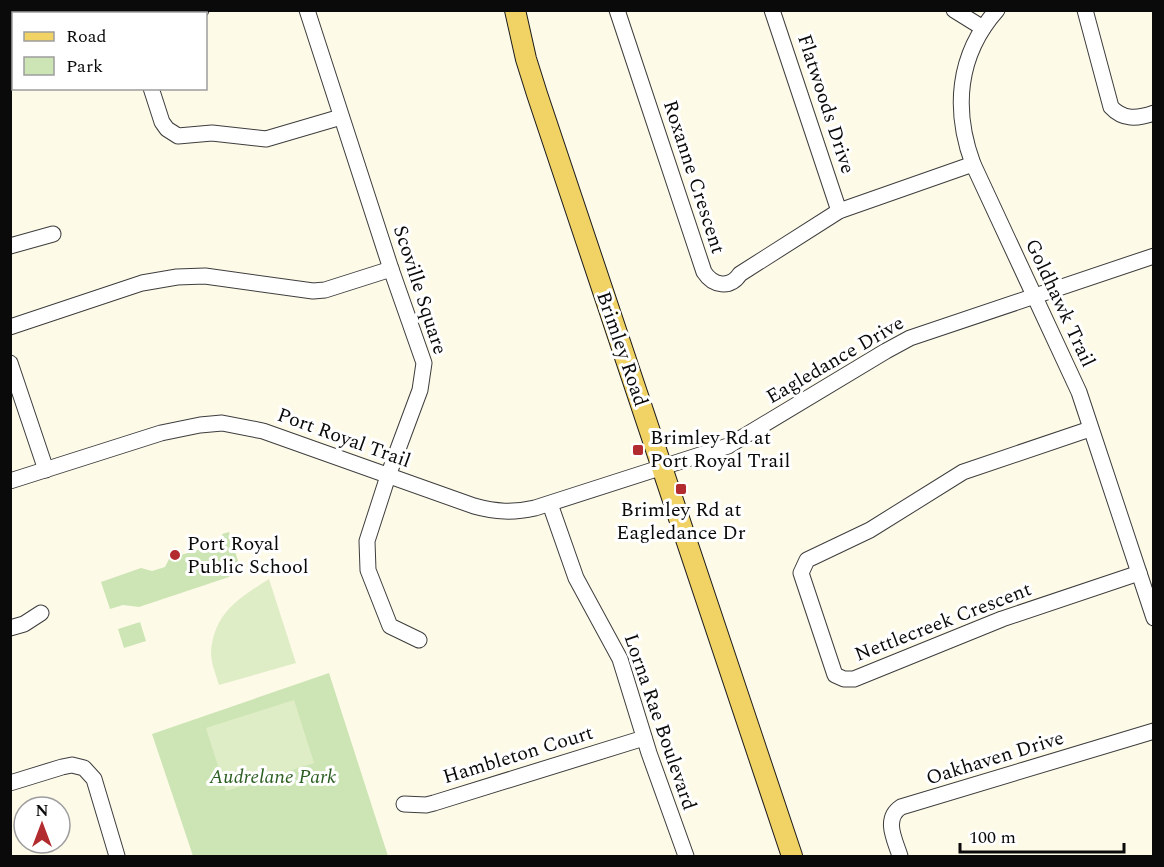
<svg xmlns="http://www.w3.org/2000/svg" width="1164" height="867" font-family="Spectral,serif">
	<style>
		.green { fill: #cde5b5 }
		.pitch { fill: #dfedc6 }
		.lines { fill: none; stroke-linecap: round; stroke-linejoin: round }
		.minor-casing { stroke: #3d3d3d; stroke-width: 17 }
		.major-casing { stroke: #1b1b1b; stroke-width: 22 }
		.minor { stroke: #fff; stroke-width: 15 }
		.major { stroke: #f1d365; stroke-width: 20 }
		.poi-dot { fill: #b22b2e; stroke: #fff; stroke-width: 2 }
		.labels { text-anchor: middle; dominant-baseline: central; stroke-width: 6; stroke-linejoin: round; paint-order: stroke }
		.street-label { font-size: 20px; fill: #0a0a0a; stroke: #fff }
		.poi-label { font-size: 20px; fill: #0a0a0a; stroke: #fff; text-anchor: start }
		.park-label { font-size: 20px; font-style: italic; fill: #2a5d1f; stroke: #fff }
	</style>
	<rect width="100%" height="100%" fill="#fefae8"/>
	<g class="green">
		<path d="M229,532L239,564L229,577L139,607L123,605L110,609L101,582L141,568L152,571L165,567L169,559L224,541L222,534Z"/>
		<path d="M140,622L146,641L124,648L118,629Z"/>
		<path d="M329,673L388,856H193L152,734Z"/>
	</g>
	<g class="pitch">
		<path d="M269,579L296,663L219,685C216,675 211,663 211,653C213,614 239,598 269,579Z"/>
		<path d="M294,700L314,763L226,791L206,728Z"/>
	</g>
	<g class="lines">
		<defs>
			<g id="minor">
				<path d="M307,10L391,269L424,363L420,390L388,476L367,541L368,570L390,626L419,640"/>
				<path d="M617,10L704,272C713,286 730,289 740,274L839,211L973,164"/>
				<path d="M772,10L839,211"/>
				<path d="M954,10L983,28"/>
				<path d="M997,10C957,55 953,110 973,164L1079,392L1154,618"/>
				<path d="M1085,10L1111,107C1123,120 1137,119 1154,113"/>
				<path d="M191,14L201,10"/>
				<path d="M151,88L162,122L167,129L178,136L212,133L266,139L341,117"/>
				<path d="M10,246L53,234"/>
				<path d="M10,327L142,283L177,277L205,276L313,291L325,290L391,269"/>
				<path d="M10,363L46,470"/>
				<path d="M1090,429L963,472L870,530L807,560L801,573L835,675L844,679H854L1002,619L1139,573"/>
				<path d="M10,481L161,433L200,425L222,423L263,431L474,506C496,512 513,513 535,508L728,446L886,351L910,338L1154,256"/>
				<path d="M550,504L576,578L620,659L649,753L686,856"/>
				<path d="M10,628L24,624L41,613"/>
				<path d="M10,783L62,767L72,765L84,768L94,779L117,856"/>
				<path d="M404,804L426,805L434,803L644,738"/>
				<path d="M900,856C895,840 883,819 901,807L1154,731"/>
			</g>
			<g id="major">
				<path d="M515,10L526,59L537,94L792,856"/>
				<path d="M58,14L67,10"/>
				<path d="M10,28L14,27"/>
			</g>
		</defs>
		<use href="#minor" class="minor-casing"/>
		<use href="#major" class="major-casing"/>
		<use href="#minor" class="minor"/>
		<use href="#major" class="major"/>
	</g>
	<g class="poi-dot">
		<rect x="632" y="444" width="12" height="12" rx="3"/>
		<rect x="675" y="483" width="12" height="12" rx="3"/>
		<circle cx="175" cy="555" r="6"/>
	</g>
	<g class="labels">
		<g class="street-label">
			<text transform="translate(826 104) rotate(72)">Flatwoods Drive</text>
			<text transform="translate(694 177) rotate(72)">Roxanne Crescent</text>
			<text transform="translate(420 290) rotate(72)">Scoville Square</text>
			<text transform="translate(1060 303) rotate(65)">Goldhawk Trail</text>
			<text transform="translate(622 349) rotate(71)">Brimley Road</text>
			<text transform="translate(835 360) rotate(-30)">Eagledance Drive</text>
			<text transform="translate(344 438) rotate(20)">Port Royal Trail</text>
			<text transform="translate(943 622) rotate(-21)">Nettlecreek Crescent</text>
			<text transform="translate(660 722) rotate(71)">Lorna Rae Boulevard</text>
			<text transform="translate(518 755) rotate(-17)">Hambleton Court</text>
			<text transform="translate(995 758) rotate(-17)">Oakhaven Drive</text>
		</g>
		<g class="poi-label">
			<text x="650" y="438">Brimley Rd at<tspan x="650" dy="23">Port Royal Trail</tspan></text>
			<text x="681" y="510" text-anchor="middle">Brimley Rd at<tspan x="681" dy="23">Eagledance Dr</tspan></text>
			<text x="187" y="544">Port Royal<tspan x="187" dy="23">Public School</tspan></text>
		</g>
		<g class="park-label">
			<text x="273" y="777">Audrelane Park</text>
		</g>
	</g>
	<rect width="1164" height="867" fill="none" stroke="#0a0a0a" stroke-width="24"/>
	<rect x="12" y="12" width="195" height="78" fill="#ffffff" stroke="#9d9d9d" stroke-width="1.5"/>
	<rect x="24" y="32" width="30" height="9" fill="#f1d365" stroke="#9d9d9d" stroke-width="1.5"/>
	<text x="66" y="42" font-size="18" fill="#0a0a0a">Road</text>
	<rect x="24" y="57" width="30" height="18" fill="#cde5b5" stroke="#9d9d9d" stroke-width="1.5"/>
	<text x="66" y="72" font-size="18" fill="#0a0a0a">Park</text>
	<g transform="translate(42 825)"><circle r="28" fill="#ffffff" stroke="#9d9d9d" stroke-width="1.5"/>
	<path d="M0-4.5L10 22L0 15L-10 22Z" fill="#b22b2e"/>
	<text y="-9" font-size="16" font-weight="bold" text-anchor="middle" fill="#0a0a0a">N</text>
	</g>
	<path d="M960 843v9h164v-9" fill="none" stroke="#0a0a0a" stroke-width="3"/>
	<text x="969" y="843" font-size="18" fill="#0a0a0a" stroke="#ffffff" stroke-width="4.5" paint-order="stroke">100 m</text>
</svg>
